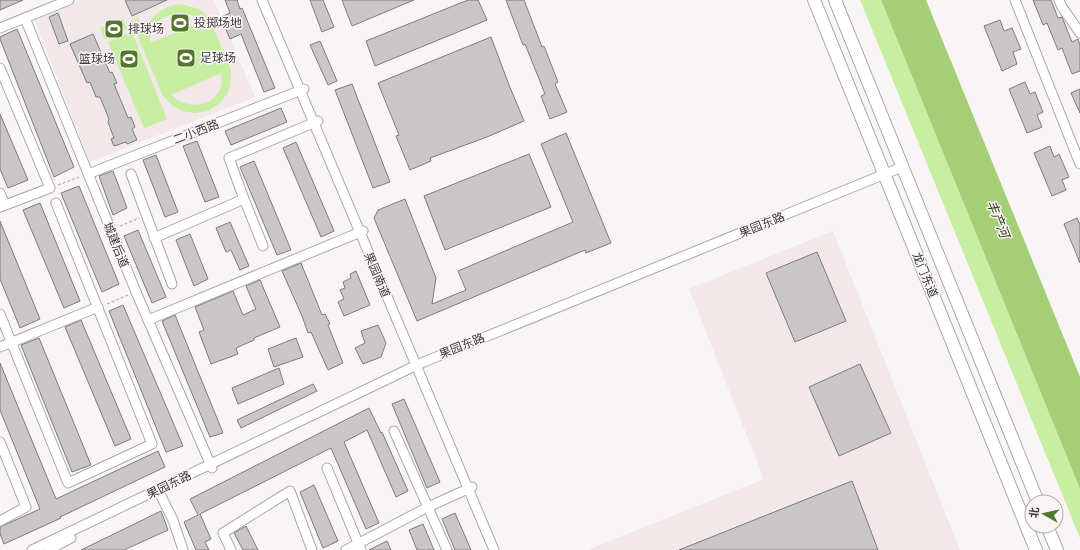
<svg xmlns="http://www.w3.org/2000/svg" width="1080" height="550" font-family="'Roboto Condensed','Noto Sans SC',sans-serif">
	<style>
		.built { fill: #f2e7e9 }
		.green { fill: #c7eea1; fill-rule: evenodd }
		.water { fill: #a4cf76 }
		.building { fill: #cac6c7; stroke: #7f7b7c }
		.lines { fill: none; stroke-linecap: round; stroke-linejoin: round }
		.minor-casing { stroke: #aba7a8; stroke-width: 11 }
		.major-casing { stroke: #aba7a8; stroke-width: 14 }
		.path { stroke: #bdbaba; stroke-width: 1.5; stroke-dasharray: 3 2; stroke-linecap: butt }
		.minor { stroke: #fff; stroke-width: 9 }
		.major { stroke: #fff; stroke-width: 12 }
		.labels { text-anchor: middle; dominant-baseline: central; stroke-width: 3; stroke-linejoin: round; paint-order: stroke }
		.poi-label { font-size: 12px; fill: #3d3c3c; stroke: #f9f5f6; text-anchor: start }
		.street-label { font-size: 12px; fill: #3d3c3c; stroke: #f9f5f6 }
		.water-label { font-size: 13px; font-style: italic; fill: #2b3c17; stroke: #f9f5f6 }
	</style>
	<rect width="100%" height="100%" fill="#f9f5f6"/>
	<g class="built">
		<path d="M81,0H214L255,97L90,162L34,19Z"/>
		<path d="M833,231L960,550H588L764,479L689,289Z"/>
	</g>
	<g class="green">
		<path d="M860,0H881L1080,489V538Z"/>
		<path d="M181,4L199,9L208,16L231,70L230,86L227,94L219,104L208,111L195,113L182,111L173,106L163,96L131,21L138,18L144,31C151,15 163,6 181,4ZM178,13C187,13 195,15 201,22L150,43C150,26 161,16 178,13ZM221,73C227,104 192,114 171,95Z"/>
		<path d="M123,19L127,29L105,39L100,28Z"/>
		<path d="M132,32L167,119L144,128L108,42Z"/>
	</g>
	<path class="water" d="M881,0H926L1080,377V489Z"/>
	<g class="building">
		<path d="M0,0H23L0,10Z"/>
		<path d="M125,0H167L132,16Z"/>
		<path d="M225,0H237L240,9L242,8L275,88L264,92L241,34L230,39L221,17L230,13Z"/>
		<path d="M310,0H323L334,27L322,32Z"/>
		<path d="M342,0H414L352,26Z"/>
		<path d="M468,0H478L487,20L375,66L366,41Z"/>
		<path d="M506,0H524L542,47L544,46L558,82L555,84L567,112L550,119L541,96L545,94L525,44L523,45Z"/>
		<path d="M1033,0H1051L1058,18L1062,17L1072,42L1078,39L1080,45V71L1072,74L1062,48L1058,50L1047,23L1043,25Z"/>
		<path d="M58,13L68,41L59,44L49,17Z"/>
		<path d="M1000,20L1004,31L1012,28L1021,49L1013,52L1017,64L1002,71L984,26Z"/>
		<path d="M17,29L74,167L54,177L0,39V37Z"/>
		<path d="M93,34L110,73L112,72L117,83L114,84L128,118L131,117L135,127L132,129L137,140L127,144L126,142L114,146L111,139L114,138L108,122L109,119L100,97H96L90,82L87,83L70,44Z"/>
		<path d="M491,37L509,85L524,121L487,137L430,158L431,161L410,170L396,136L399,135L378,83Z"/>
		<path d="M320,41L337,81L328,85L310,45Z"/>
		<path d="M1025,82L1030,94L1035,92L1043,112L1037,115L1042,127L1027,133L1009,89Z"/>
		<path d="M352,84L390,182L373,188L335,90Z"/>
		<path d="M1080,89V113L1071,93Z"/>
		<path d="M281,108L287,122L231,145L225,131Z"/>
		<path d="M0,114L28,180L8,188L0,169Z"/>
		<path d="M566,133L611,243L586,253L585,250L417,321L374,218L378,210L405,199L436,278L432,304L466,290L458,271L573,222L541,144Z"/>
		<path d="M197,141L219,197L205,202L183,146Z"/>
		<path d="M296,142L334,231L321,237L283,148Z"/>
		<path d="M1050,146L1054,157L1059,154L1069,177L1062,180L1066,190L1052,196L1034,153Z"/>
		<path d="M529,154L551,207L445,250L424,196Z"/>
		<path d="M156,155L178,212L165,217L143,160Z"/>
		<path d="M254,161L291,250L277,255L240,167Z"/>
		<path d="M113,171L127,208L113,215L99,176Z"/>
		<path d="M79,186L119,284L102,292L61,193Z"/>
		<path d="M40,203L80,301L64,308L23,210Z"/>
		<path d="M1077,218L1080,225V263L1064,224Z"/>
		<path d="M0,221L40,319L20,328L0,279Z"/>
		<path d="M230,222L249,266L240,270L231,250L226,252L216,228Z"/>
		<path d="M138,230L166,297L152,303L124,236Z"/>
		<path d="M190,234L208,279L194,286L176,240Z"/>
		<path d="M817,252L846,321L795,342L766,273Z"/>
		<path d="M301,263L322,315L325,314L330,324L328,325L343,363L328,370L311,332L308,333L302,316L282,271Z"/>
		<path d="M356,271L370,305L344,316L338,302L344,299L340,290L345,288L343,282L351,278L350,274Z"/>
		<path d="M260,280L280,327L254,338V340L236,348L238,354L211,364L199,332L204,330L195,307L233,291L243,315L256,309L246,286Z"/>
		<path d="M123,305L183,446L166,452L109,311Z"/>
		<path d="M175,315L223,433L210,437L162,321Z"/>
		<path d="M81,320L131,439L115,446L65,327Z"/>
		<path d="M378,325L386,343L381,357L363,364L355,348L365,343L361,331Z"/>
		<path d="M39,338L91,465L72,472L21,345Z"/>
		<path d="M296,338L303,357L274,367L268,349Z"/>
		<path d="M0,363L56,499L158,451L165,467L60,517L61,518L4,544L0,534V527L40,509L0,410Z"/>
		<path d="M860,364L891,433L839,456L809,387Z"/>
		<path d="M279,368L284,384L238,404L232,388Z"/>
		<path d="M313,384L317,391L241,428L237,420Z"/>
		<path d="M404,399L440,482L427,488L392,404Z"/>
		<path d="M369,408L381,433L382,432L408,491L396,497L367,430L344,442L379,523L366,529L331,448L200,514L211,539L205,542L209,550H196L184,522L198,515L190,499Z"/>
		<path d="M852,481L878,550H679Z"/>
		<path d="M314,485L338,541L323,548L300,492Z"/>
		<path d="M161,511L168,530L124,550H81Z"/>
		<path d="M455,513L471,550H455L442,519Z"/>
		<path d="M423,524L434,550H417L409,530Z"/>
		<path d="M246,526L258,550H243L234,533Z"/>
		<path d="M387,541L391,550H369Z"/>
	</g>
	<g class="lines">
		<defs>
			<g id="minor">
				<path d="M262,0L494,550"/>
				<path d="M1015,0L1080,164"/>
				<path d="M1059,0L1062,7L1080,33"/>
				<path d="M25,18L136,292L212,468"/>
				<path d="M0,28L69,0"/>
				<path d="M0,68L50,188L0,207"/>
				<path d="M88,174L304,89"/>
				<path d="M131,174L172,284"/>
				<path d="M0,193L5,205"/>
				<path d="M244,199L263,246"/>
				<path d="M154,238L244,199L229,158L318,121"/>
				<path d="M0,314L68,483L152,444L56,203"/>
				<path d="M148,320L363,231"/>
				<path d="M0,347L98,307"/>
				<path d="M394,431L447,550"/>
				<path d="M0,442L26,507L0,521"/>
				<path d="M327,468L361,550"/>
				<path d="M158,490L173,520L183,550"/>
				<path d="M32,550L419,364L902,167"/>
				<path d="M48,550L71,538"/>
				<path d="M231,550L223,533L290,491L312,550"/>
				<path d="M346,550L428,507L472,487"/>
			</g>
			<g id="major">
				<path d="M814,0L1036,550"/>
				<path d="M835,0L1038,502"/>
				<path d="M1047,526L1057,550"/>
			</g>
		</defs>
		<use href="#minor" class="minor-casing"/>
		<use href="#major" class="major-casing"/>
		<g class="path">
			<path d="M58,185L79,177"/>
			<path d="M120,226L139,218"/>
			<path d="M107,304L128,295"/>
		</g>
		<use href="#minor" class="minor"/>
		<use href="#major" class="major"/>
	</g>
	<defs>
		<symbol id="stadium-square" viewBox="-11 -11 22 22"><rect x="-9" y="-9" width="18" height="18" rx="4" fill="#54752c" stroke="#f9f5f6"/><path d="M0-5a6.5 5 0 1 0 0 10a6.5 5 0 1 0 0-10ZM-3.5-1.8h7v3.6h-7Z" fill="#fff"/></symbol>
	</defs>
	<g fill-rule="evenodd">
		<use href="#stadium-square" x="169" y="12" width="22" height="22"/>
		<use href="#stadium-square" x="103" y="18" width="22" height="22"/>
		<use href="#stadium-square" x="175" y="47" width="22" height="22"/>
		<use href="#stadium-square" x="118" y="48" width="22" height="22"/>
	</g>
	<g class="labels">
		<g class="poi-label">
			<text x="194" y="23">投掷场地</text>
			<text x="128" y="29">排球场</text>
			<text x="200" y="58">足球场</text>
			<text x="115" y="59" text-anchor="end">篮球场</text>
		</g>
		<g class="street-label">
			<text transform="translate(196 132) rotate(-21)">二小西路</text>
			<text transform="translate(762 225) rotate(-22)">果园东路</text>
			<text transform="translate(116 245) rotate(68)">城建后道</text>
			<text transform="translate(377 275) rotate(67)">果园南道</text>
			<text transform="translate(925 275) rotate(68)">龙门东道</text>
			<text transform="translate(462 346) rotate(-22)">果园东路</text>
			<text transform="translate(169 485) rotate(-26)">果园东路</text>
		</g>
		<g class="water-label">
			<text transform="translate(998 219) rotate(68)">丰产河</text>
		</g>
	</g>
	<g transform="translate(1044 514) rotate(278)"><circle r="19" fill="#f9f5f6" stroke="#aeabac"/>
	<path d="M0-3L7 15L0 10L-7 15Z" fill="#54752c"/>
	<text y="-6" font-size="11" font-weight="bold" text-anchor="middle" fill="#3d3c3c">北</text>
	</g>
</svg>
